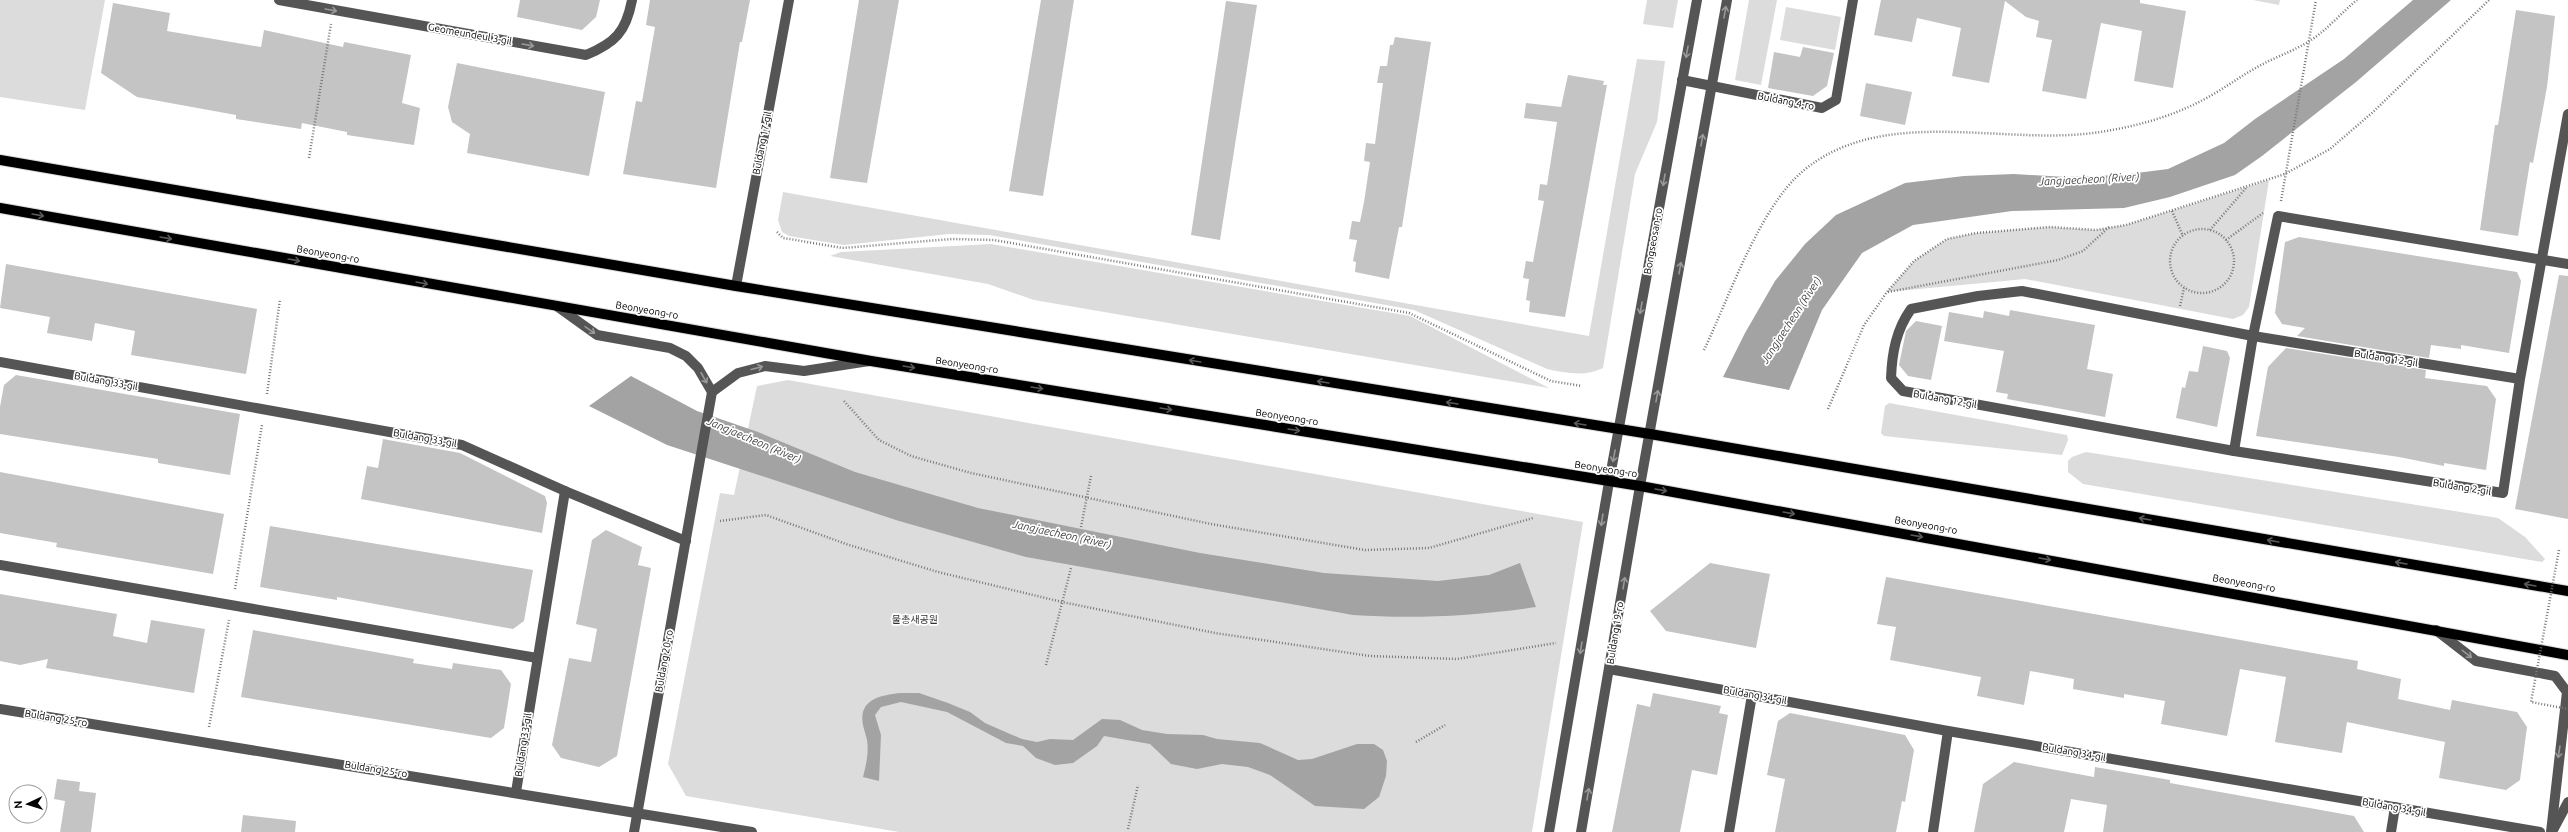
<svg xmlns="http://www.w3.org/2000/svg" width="2568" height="832" font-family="Ubuntu,'Noto Sans KR',sans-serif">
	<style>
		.green { fill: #dcdcdc }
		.water { fill: #a3a3a3 }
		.building { fill: #c4c4c4 }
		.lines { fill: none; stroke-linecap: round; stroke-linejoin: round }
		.major-casing { stroke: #dbdbdb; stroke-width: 12 }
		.path { stroke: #777; stroke-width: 2.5; stroke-dasharray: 1 2; stroke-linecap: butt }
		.minor { stroke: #555; stroke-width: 10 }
		.major { stroke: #000; stroke-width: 10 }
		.path-bridge { stroke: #777; stroke-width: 2.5; stroke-dasharray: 1 2; stroke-linecap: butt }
		.oneway { stroke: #999 }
		.oneway2 { stroke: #595959 }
		.labels { text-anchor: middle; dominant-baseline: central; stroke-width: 3.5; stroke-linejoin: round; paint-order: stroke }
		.street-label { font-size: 10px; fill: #000; stroke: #fff }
		.park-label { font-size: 10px; fill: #333; stroke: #fff }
		.water-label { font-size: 11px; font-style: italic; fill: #444; stroke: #fff }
	</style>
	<rect width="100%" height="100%" fill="#fff"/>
	<g class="green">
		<path d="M0,0H105L85,110L0,97Z"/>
		<path d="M1647,0H1678L1673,28L1643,24Z"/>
		<path d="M1749,0H1777L1761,85L1735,80Z"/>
		<path d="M2253,0H2280L2279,5Z"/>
		<path d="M1786,7L1841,17L1835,50L1780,40Z"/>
		<path d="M1637,59L1665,61L1657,122L1635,174L1603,368C1585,377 1566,373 1547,369L1414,310L989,235L949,234L844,245L789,236L782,232L778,220L783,192L1589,336Z"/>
		<path d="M2269,180L2249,307L2243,315L2233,319L2025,279L1887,292L1914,261L1947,239L1976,233L2050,227L2096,230L2126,225Z"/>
		<path d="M991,244L1410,316L1549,388L1034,300L988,284L830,256L841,252Z"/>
		<path d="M788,380L1583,522L1532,832H899L686,796L668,764L720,493L734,495L757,386Z"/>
		<path d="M1889,403L2067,435L2068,440L2062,455L1884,436L1881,433L1885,406Z"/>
		<path d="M2086,452L2498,518L2525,537L2545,559L2542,562L2083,484L2068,472V461L2072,457Z"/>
	</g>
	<g class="water">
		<path d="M2413,0H2451L2356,82L2262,156L2235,175L2170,197L2124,208L2012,211L1913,225L1862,253L1822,310L1789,390L1723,377L1745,333L1775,281L1805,244L1836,215L1905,183L1964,176L2014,174L2066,177L2121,175L2168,169L2224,143L2255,119L2344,59Z"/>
		<path d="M631,376L697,411L758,432L855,472L978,508L1200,553L1324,573L1438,581L1489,575L1520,563L1536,607C1475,616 1414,619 1353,615L1026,557L899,521L667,445L589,406Z"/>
		<path d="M901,693H919L948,703L970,712L985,723L1010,734L1022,739L1037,742L1050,739L1073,740L1102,719L1120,720L1142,730L1167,734L1203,735L1217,739L1260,743L1298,760L1312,759L1357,744H1374L1383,750L1387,761L1386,776L1379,797L1364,809L1315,806L1270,775L1248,767L1222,764L1197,769L1171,764L1150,744L1104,736L1097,746L1073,763L1055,765L1036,758L1023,746L1006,743L947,712L901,702L881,707L875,715L881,735L879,781L863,777C866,765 869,753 867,740C866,735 864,730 863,725C858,699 881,695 901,693Z"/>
	</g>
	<g class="building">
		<path d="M520,0H600L596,17L582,30L517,17Z"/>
		<path d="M650,0H750L742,42H740L716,188L623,174L636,101L642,102L655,27L646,25Z"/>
		<path d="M859,0H899L867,183L830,178Z"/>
		<path d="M1041,0H1074L1043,196L1009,191Z"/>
		<path d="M1881,0H2140V3L2186,11L2173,88L2134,81L2142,31L2101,23L2086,99L2042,91L2052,40L2036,37L2039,21L2026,17L2005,1L1989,83L1952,76L1961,28L1917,18L1912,42L1874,35Z"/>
		<path d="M1226,1L1257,5L1220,240L1191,235Z"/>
		<path d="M113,3L170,13L167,31L261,47L264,30L343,47L344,42L411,55L402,103L420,108L414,145L347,135V132L302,123L301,129L236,119V115L137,97L101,73Z"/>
		<path d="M2516,10L2555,16L2547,87L2533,163L2530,162L2518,236L2480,230L2495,125H2498Z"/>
		<path d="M1395,37L1431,42L1402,227H1399L1389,279L1355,272L1356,262L1353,261L1357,240L1349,239L1352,221L1360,222L1364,202L1370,162L1364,161L1366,143L1375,144L1383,83H1377L1380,66H1387L1390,45H1393Z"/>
		<path d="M1803,47L1834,53L1827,86L1813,96L1768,88L1774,52L1800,57Z"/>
		<path d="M457,63L605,92L589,176L467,153L470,134L452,122L448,107Z"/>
		<path d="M1568,75L1604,81L1603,85H1607L1565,317L1529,312L1530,301L1526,300L1529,279L1523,278L1526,261L1533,262L1544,201L1538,200L1540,184L1547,185L1557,122L1524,118L1526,103L1561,107Z"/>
		<path d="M1866,83L1912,92L1905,125L1860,116Z"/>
		<path d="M2299,237L2517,272L2521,281L2509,353L2461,345V349L2431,345L2429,358L2297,336L2305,328L2282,324L2275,313L2285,242Z"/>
		<path d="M6,264L257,309L246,374L131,355L135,331L95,323L92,341L47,333L50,317L0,308Z"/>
		<path d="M2559,275L2568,276V519L2515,509Z"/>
		<path d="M2010,310L2095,325L2087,369L2113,374L2105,417L2007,399L2008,394L1996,392L2004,351L1944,341L1949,312L1983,318L1984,311L2009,316Z"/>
		<path d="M1916,321L1942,326L1931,380L1908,376L1899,365L1906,331Z"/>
		<path d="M2203,346L2227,351L2230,358L2217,427L2176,418L2182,387L2185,388L2189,371L2198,372Z"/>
		<path d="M2286,348L2426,370L2425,378L2487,386L2496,399L2486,470L2444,463V466L2399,457L2256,436L2268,367Z"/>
		<path d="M16,375L240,414L230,475L158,463V459L0,434V407L4,385Z"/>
		<path d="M383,439L460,453L545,496L547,503L542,533L361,499L367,466L378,468Z"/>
		<path d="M0,472L224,514L213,574L56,547L57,543L0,533Z"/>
		<path d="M270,526L533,570L524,621L513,629L337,597V600L260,587Z"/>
		<path d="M606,530L642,547L638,565L651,568L617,756L599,767L561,758L552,745L569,658L591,662L597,629L576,624L592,540Z"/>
		<path d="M1710,563L1770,574L1756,648L1666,631L1650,611Z"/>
		<path d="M1886,577L2358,661L2357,669L2401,679L2398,699L2450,710L2452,700L2517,712L2527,727L2520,780L2506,790L2439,778L2445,742L2347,722L2342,753L2275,742L2286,677L2240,669L2227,736L2161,724L2165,701L2124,694V698L2073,689L2074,679L2030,671L2024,705L1977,696L1981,677L1890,660L1896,627L1877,624Z"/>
		<path d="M0,594L117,614L113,636L147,643L151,620L205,629L194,693L46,668L48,659L20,665L0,661Z"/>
		<path d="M253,630L414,659L413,663L452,669L453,663L501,670L511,684L504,728L491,738L241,697Z"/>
		<path d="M1653,693L1721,706L1719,713L1728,715L1717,775L1692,770L1680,832H1612L1637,704L1650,707Z"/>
		<path d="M1790,713L1905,735L1914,750L1905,802L1902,801L1896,832H1775L1785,779L1767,775L1778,721Z"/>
		<path d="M2014,762L2094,777L2095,767L2170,780V783L2354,816L2364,832H2103L2107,805L2071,799L2064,832H1974L1983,784Z"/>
		<path d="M57,779L80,782L79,791L96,793L91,832H60L65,801L54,799Z"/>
		<path d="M243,815L296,821L295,832H241Z"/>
	</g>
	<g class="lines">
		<defs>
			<g id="major">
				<path d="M0,160L736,286L1650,434L2568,591"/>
				<path d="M0,208L871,361L1640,486L2568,655"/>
			</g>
		</defs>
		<use href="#major" class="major-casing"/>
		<g class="path">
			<path d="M309,158L331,24"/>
			<path d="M2281,201L2316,0"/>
			<path d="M2172,211L2183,236"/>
			<circle cx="2202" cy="261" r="32"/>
			<path d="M2210,230L2246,188"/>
			<path d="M777,232L783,238L790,239L842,248L952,239L994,240L1409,313L1551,381L1582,386"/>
			<path d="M2226,240L2263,213"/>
			<path d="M1888,292L2058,260L2083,251L2109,227"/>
			<path d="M2180,306L2184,288"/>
			<path d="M1704,350C1729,298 1759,208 1803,171C1886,102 2009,149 2106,131C2143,125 2179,114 2212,95C2229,85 2244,74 2261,65C2276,57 2293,51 2308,42C2325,32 2341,13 2357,0"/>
			<path d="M267,394L280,299"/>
			<path d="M844,401L879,440L911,456L971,473L1211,524L1365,550L1429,548L1533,518"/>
			<path d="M1828,409L1864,325L1887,292L1914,261L1947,239L1976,233L2050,227L2096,230L2126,225L2285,174L2330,149L2373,112L2489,0"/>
			<path d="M720,521L766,515L846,544L938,572L1062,602L1215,633L1370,656L1457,659L1556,643"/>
			<path d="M1081,527L1091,476"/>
			<path d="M235,589L262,425"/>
			<path d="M1046,665L1071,568"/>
			<path d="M209,727L229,620"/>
			<path d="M1416,742L1445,725"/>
			<path d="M1128,829L1138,785"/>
		</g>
		<g class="minor">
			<path d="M279,0L586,55C615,43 626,32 632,0"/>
			<path d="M1682,80L1822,108L1836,100L1853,0"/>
			<path d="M736,286L789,0"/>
			<path d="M558,307L597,335L670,348L686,356L698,368L712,392L634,832"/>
			<path d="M0,362L462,445L565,491L516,792"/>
			<path d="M2520,379L2253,336L2022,291L1978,296L1911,309C1896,330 1892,353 1891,378L1903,391L2234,451L2503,493L2520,379L2568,114"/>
			<path d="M712,392L738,373L765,366L804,371L869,361"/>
			<path d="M2234,451L2253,336L2278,216L2568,264"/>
			<path d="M565,491L686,541"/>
			<path d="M0,565L537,658"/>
			<path d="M2436,630L2476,661L2555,676L2567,692L2551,832"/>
			<path d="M1609,669L1948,731L2540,832"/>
			<path d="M0,709L752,832"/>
			<path d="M2553,830L2568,802"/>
			<path d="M1549,832L1609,482L1697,0"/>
			<path d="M1581,832L1640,486L1727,0"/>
			<path d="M1729,832L1752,695"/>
			<path d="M1933,832L1948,731"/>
			<path d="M2391,832L2395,807"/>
		</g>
		<use href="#major" class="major"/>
		<path class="path-bridge" d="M2559,550L2531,702L2568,709"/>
	</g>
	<defs><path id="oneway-shaft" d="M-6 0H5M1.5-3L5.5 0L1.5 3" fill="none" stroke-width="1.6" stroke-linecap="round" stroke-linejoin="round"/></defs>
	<g class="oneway">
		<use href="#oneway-shaft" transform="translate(331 10) rotate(10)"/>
		<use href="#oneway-shaft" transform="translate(1725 12) rotate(-80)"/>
		<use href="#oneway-shaft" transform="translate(528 45) rotate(10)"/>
		<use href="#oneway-shaft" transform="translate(1687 52) rotate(100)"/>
		<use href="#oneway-shaft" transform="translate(1702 140) rotate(-80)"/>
		<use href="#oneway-shaft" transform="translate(1664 180) rotate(100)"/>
		<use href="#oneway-shaft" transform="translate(1680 268) rotate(-80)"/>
		<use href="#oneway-shaft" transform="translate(1641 308) rotate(100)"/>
		<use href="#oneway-shaft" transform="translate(590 330) rotate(35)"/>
		<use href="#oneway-shaft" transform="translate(757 368) rotate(-15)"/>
		<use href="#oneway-shaft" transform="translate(704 378) rotate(61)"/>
		<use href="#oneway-shaft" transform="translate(1657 396) rotate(-80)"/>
		<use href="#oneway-shaft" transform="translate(1614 456) rotate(101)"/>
		<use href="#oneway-shaft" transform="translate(1602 520) rotate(99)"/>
		<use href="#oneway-shaft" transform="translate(1624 583) rotate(-81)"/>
		<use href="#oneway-shaft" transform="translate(1581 648) rotate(99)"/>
		<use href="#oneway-shaft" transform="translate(2467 654) rotate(38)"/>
		<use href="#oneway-shaft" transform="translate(2559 752) rotate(99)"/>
		<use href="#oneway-shaft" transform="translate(1588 794) rotate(-80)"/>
	</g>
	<g class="oneway2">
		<use href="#oneway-shaft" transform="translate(38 215) rotate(10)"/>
		<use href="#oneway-shaft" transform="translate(166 238) rotate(10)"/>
		<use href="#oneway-shaft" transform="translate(294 260) rotate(10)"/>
		<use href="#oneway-shaft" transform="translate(422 283) rotate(10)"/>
		<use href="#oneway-shaft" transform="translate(1195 361) rotate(-171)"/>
		<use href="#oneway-shaft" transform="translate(909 367) rotate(9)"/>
		<use href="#oneway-shaft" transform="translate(1323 382) rotate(-171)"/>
		<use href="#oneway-shaft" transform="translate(1037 388) rotate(9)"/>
		<use href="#oneway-shaft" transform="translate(1452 403) rotate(-171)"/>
		<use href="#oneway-shaft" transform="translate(1166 409) rotate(9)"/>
		<use href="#oneway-shaft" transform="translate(1580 424) rotate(-171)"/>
		<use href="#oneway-shaft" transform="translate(1294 430) rotate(9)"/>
		<use href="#oneway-shaft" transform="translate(1661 490) rotate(10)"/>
		<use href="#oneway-shaft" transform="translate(1789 513) rotate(10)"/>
		<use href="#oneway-shaft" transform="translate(2145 519) rotate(-170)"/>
		<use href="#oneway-shaft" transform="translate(1917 536) rotate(10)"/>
		<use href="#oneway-shaft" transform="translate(2273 541) rotate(-170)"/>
		<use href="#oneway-shaft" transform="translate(2045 559) rotate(10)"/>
		<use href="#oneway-shaft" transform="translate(2401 563) rotate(-170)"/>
		<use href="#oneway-shaft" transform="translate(2530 585) rotate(-170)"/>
	</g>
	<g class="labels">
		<g class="street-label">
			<text transform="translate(470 34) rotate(10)">Geomeundeul 3-gil</text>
			<text transform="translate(1786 101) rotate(11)">Buldang 4-ro</text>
			<text transform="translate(762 143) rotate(-79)">Buldang 17-gil</text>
			<text transform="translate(1653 241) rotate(-80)">Bongseosan-ro</text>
			<text transform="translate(328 254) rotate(10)">Beonyeong-ro</text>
			<text transform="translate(647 310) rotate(10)">Beonyeong-ro</text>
			<text transform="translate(2386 358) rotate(9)">Buldang 12-gil</text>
			<text transform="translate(967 365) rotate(9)">Beonyeong-ro</text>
			<text transform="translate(106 381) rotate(10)">Buldang 33-gil</text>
			<text transform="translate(1945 399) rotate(10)">Buldang 12-gil</text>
			<text transform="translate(1287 417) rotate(9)">Beonyeong-ro</text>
			<text transform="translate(425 438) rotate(10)">Buldang 33-gil</text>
			<text transform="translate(1606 469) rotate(9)">Beonyeong-ro</text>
			<text transform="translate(2462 487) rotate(9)">Buldang 2-gil</text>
			<text transform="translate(1926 525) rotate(10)">Beonyeong-ro</text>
			<text transform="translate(2244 583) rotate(10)">Beonyeong-ro</text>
			<text transform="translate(1615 633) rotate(-81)">Buldang 19-ro</text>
			<text transform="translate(664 661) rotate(-80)">Buldang 20-ro</text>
			<text transform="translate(1755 695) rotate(10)">Buldang 34-gil</text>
			<text transform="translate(56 718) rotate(9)">Buldang 25-ro</text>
			<text transform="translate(523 745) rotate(-81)">Buldang 33-gil</text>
			<text transform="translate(2074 752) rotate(10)">Buldang 34-gil</text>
			<text transform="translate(376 769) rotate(9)">Buldang 25-ro</text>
			<text transform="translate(2394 807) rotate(10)">Buldang 34-gil</text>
		</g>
		<g class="park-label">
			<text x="915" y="619">물총새공원</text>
		</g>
		<g class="water-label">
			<text transform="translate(2089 179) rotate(-3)">Jangjaecheon (River)</text>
			<text transform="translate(1791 320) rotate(-57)">Jangjaecheon (River)</text>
			<text transform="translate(754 440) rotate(23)">Jangjaecheon (River)</text>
			<text transform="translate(1062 534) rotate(12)">Jangjaecheon (River)</text>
		</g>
	</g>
	<g transform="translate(28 804) rotate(266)"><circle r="19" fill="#ffffff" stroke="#999999"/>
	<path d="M0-3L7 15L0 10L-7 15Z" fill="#000000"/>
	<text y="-6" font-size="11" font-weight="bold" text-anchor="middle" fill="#000000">N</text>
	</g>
</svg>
